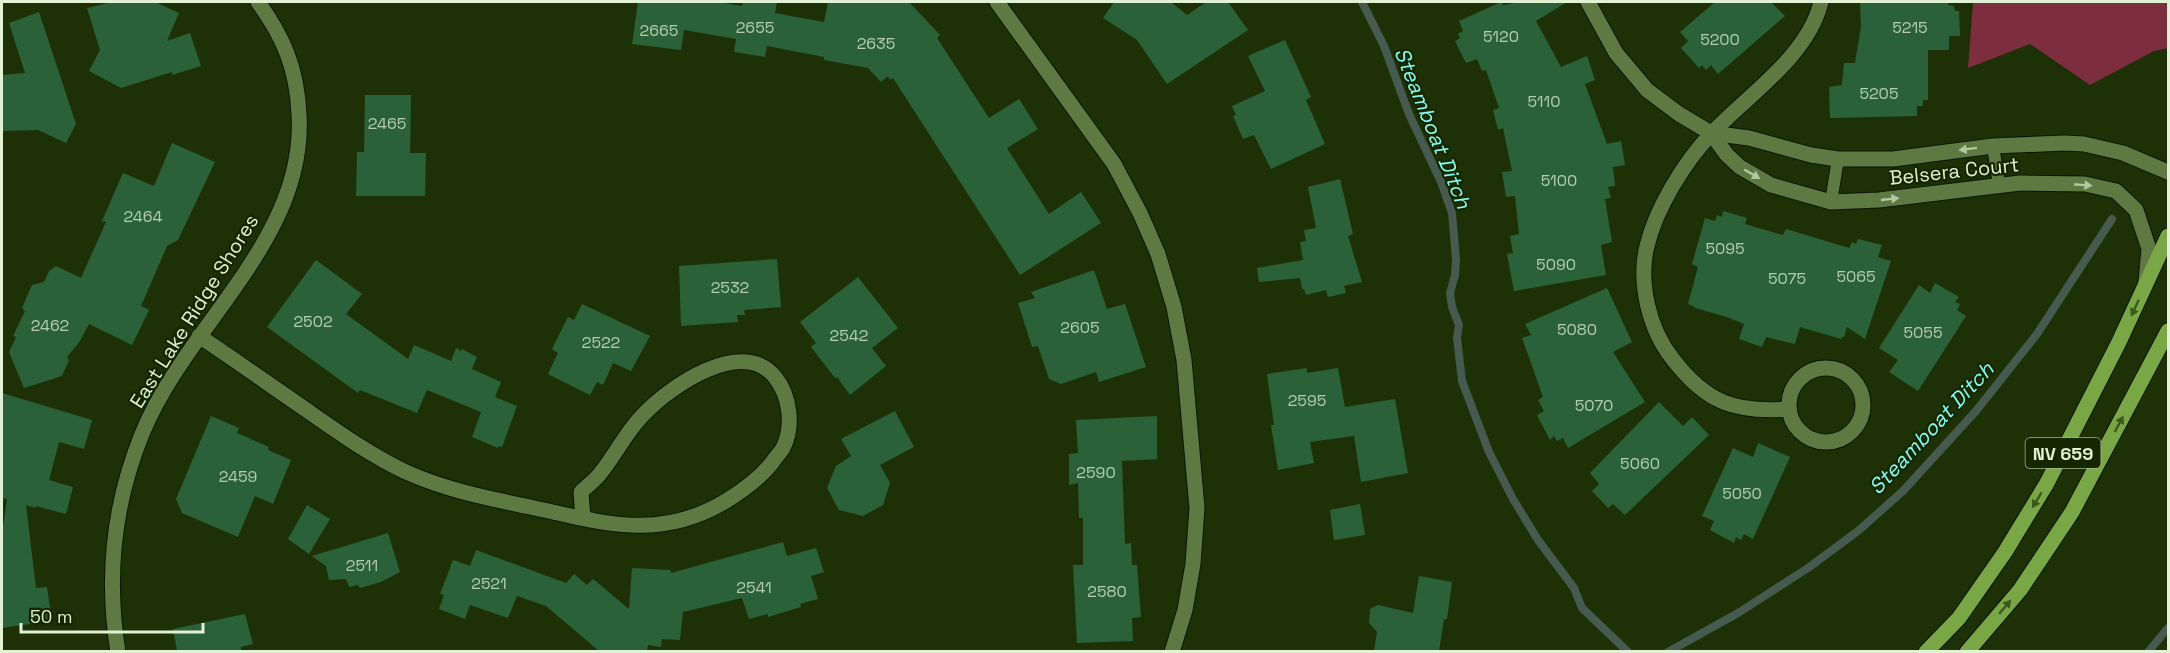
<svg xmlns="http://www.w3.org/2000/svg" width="2170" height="653" font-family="'Space Grotesk',sans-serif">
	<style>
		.green { fill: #7c2d3e }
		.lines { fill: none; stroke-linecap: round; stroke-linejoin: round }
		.stream { stroke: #465a50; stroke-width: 8 }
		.building { fill: #2b6139 }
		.lane-casing { stroke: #0b1700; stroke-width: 14 }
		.street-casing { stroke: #0b1700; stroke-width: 17 }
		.primary-casing { stroke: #0b1700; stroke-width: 17 }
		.lane { stroke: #5e7942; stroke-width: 12 }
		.street { stroke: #5e7942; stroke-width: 15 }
		.primary { stroke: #7aa746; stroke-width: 15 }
		.oneway { fill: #b3c7a0 }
		.oneway2 { fill: #3d5a1c }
		.labels { text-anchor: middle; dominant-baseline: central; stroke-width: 4.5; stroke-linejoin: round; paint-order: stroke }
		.number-label { font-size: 16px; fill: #b4cdac }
		.shield { fill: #152700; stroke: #a4b494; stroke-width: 1.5 }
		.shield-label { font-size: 18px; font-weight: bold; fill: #e1f1d3 }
		.street-label { font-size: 20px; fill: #e1f1d3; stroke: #152700 }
		.water-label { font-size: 21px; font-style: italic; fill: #86fbf4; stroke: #152700 }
	</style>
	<rect width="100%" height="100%" fill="#1e3106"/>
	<path class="green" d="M1973,2H2168V48L2154,51L2090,85L2030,44L1968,68Z"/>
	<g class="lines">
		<g class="stream">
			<path d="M1362,2L1384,46L1409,114L1441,182L1452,213L1456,259L1455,275L1450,293L1452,307L1459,325L1457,338L1462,381L1489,452L1513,499L1538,540L1574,588L1582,608L1628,652"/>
			<path d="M1668,652L1738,613L1808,568L1858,531L1903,491L1976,411L2037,334L2112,219"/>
			<path d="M2148,652L2168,628"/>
		</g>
	</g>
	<g class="building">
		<path d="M112,2H155L179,13L167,41L190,33L201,66L172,75V72L121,88L89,71L100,50L87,8Z"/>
		<path d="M638,2H717L742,6L743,2H777L775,13L824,22L828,2H909L940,35L937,38L989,118L1019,99L1038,129L1007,148L1049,214L1081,192L1101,223L1020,275L893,78L890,80L888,76L881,82L868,68L824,60V57L767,46L765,57L734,52L736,39L684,30L681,50L632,44Z"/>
		<path d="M1114,2H1171L1187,15L1206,2H1228L1248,30L1167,84L1137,40L1103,18Z"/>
		<path d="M1501,2L1503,5L1521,2H1567L1536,21L1561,67L1587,56L1595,80L1585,84L1607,144L1621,141L1625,165L1613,167L1615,186L1608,187L1611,198L1605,199L1612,242L1601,245L1606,275L1514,291L1507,254L1513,253L1510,236L1519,234L1515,196L1506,197L1502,172L1512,171L1503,128L1498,130L1493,110L1499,108L1486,70L1482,71L1477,59L1466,63L1455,41L1460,38L1458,34L1463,31L1459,21Z"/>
		<path d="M1715,2H1771L1785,16L1718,74L1711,65L1706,70L1702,65L1699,68L1681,48L1688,41L1680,32Z"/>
		<path d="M1860,2H1948V5L1954,6L1955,11H1959L1960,36H1949V50H1928V100H1923V106H1917V116L1830,118L1829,87L1842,85L1844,63H1855L1861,26Z"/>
		<path d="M39,12L76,124L66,143L38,130L2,131V75L25,73L9,23Z"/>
		<path d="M1285,40L1311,97L1306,100L1325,144L1271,169L1254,135L1243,139L1233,116L1236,115L1232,106L1265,91L1248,56Z"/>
		<path d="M365,95H411L410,153H426L425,196H356L357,152H364Z"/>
		<path d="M172,143L215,162L178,240L167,246L141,306L149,310L132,345L89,324L80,341L67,357L69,360L62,376L24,388L9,352L16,337L13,336L25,311L22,308L32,285L44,282L49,271L56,266L81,278L106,222L102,221L123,173L154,186Z"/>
		<path d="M1340,179L1353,234L1348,236L1362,282L1344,286L1346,293L1328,297L1326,290L1306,295L1304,289H1302L1300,278L1259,282L1257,268L1303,260L1300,242L1306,241L1304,230L1316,228L1308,187Z"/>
		<path d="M1723,211L1747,218L1745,224L1783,235L1786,229L1849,248L1852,242L1856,244L1858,239L1882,245L1878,257L1891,261L1865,339L1847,327L1844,337H1842L1841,339L1800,327L1795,344L1766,337L1762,347L1739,339L1744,324L1727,317L1695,308V307L1688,304L1698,267L1692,264L1705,218L1715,221L1717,215L1722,217Z"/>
		<path d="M777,259L781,307L744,310L745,315H737L738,322L681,326L679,266Z"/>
		<path d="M316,260L362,294L346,314L408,359L414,345L451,361L456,348L461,351L462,349L477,357L472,369L501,382L495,397L517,406L502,447L499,446L498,448L472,437L481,412L427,390L417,413L360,390L358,393L267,327Z"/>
		<path d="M1094,270L1107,309L1125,304L1146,367L1099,382L1096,372L1061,384L1049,379L1038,346L1032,347L1018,303L1035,298L1031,292Z"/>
		<path d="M858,277L898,328L872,348L886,366L850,395L837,377L835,378L811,347L816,343L800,322Z"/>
		<path d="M1935,283L1959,297L1955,302L1960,304L1957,310L1966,316L1918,391L1889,372L1898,360L1879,348L1919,285L1930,293Z"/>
		<path d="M1607,288L1632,342L1613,352L1645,402L1568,448L1563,438L1557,441L1554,436L1550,440L1537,415L1544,411L1538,400L1543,397L1522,338L1531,335L1525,324Z"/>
		<path d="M582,304L650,336L631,371L613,363L603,385L597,382L590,395L548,374L558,353L552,349L568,317L574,320Z"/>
		<path d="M1307,368V373L1338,368L1345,407L1395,399L1408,473L1361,482L1354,436L1310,442L1314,463L1278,470L1271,425H1274L1267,374Z"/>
		<path d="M2,393L92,420L84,449L59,442L49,480L73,487L66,514L36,506V508L26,505L36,588L47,587L52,621L2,628V534L7,499L2,498Z"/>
		<path d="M1659,402L1683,426L1692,417L1709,435L1625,515L1613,504L1608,508L1592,491L1599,484L1590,473Z"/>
		<path d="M895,411L914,447L880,465L890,483L883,505L863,516L839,510L827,488L836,466L851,456L841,439Z"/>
		<path d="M211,416L239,428L237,433L269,447L268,450L291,460L273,504L255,496L238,537L182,513L176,499Z"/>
		<path d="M1157,416V459L1122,461L1125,544L1131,543L1132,565H1137L1141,617L1132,618L1133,641L1077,643L1073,565H1083V518H1079L1078,483L1069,485V454L1078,453L1076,420Z"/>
		<path d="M1758,443L1790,457L1753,539L1744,534L1741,540L1736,537L1734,543L1710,530L1714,521L1702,516L1733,448L1753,457Z"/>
		<path d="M1360,504L1365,535L1334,540L1330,510Z"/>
		<path d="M307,505L330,519L309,554L288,539Z"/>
		<path d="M388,533L400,572L381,582L360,588L358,585L349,587L346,579L329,580L326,566L312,556Z"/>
		<path d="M783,542L787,556L816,548L824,572L811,576L818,599L800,604L801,607L768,617V614L749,619L742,598L683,612L680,640L662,639L661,647L648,645L647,651H599L546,606L517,596L508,618L470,605L465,619L439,609L444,595L440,594L453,560L470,566L476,550L566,583L574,574L587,585L593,579L629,609L632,568L671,570V573Z"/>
		<path d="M1419,576L1452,582L1447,619H1444L1439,651H1374L1377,632L1369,623L1370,609L1378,605L1413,613Z"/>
		<path d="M245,614L253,644L241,647V651H177L173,629Z"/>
	</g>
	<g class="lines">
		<defs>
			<g id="lane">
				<path d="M1993,146L1999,185"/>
				<path d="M1831,202L1838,159"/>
			</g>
			<g id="street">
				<path d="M997,2L1114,164L1140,213L1158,254L1174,307L1184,360L1197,508L1193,564L1185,610L1172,652"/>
				<path d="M1588,2L1616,53L1647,90L1679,114L1711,133L1749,138L1811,155L1838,159H1893L1993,146L2065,143L2084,144L2123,153L2168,172"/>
				<path d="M1711,133L1727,155L1740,167L1771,185L1831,202L1879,200L2020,183L2085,184L2116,191L2136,210L2149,249L2146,281"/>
				<path d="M199,336C235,360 270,385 305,409C338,432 370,455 406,472C446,490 487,498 530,507C601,522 658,542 726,501C742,491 759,479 771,464C775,458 780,453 783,448C794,426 790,396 775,377C742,336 669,387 643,415C625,433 615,456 599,475C594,481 587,486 581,492L583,518"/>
				<circle cx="1826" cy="405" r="37"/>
				<path d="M1789,409C1735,413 1706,403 1672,358C1649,329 1638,282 1647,246C1656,208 1685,161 1712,133C1749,94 1808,56 1821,2"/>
				<path d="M118,652C106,578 114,503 142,434C186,325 307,239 299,114C297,69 284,38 258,2"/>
			</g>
			<g id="primary">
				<path d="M1926,652L1959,618L2005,552L2047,483L2119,342L2168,236"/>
				<path d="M1967,652L2020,590L2072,512L2168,331"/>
			</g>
		</defs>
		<use href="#lane" class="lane-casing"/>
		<use href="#street" class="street-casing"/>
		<use href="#primary" class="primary-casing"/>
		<use href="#lane" class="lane"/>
		<use href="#street" class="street"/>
		<use href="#primary" class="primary"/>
	</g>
	<defs><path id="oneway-solid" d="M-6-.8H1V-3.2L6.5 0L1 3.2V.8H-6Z" transform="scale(1.5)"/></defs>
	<g class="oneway">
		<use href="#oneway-solid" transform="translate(1968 149) rotate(173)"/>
		<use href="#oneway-solid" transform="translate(1752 174) rotate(30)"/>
		<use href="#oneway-solid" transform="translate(2083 185) rotate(5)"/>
		<use href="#oneway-solid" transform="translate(1890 199) rotate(-6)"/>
	</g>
	<g class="oneway2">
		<use href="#oneway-solid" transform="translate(2135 308) rotate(115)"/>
		<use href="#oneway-solid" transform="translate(2119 424) rotate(-62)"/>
		<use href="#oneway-solid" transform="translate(2037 500) rotate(121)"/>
		<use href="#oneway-solid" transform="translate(2005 607) rotate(-50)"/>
	</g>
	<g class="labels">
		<g class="number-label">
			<text x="755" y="27">2655</text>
			<text x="1910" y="27">5215</text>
			<text x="659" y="30">2665</text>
			<text x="1501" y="36">5120</text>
			<text x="1720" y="39">5200</text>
			<text x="876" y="43">2635</text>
			<text x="1879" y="93">5205</text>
			<text x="1544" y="101">5110</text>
			<text x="387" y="123">2465</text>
			<text x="1559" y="180">5100</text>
			<text x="143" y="216">2464</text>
			<text x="1725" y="248">5095</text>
			<text x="1556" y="264">5090</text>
			<text x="1856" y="276">5065</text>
			<text x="1787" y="278">5075</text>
			<text x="730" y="287">2532</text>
			<text x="313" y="321">2502</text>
			<text x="50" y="325">2462</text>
			<text x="1080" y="327">2605</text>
			<text x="1577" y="329">5080</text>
			<text x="1923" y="332">5055</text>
			<text x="849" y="335">2542</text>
			<text x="601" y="342">2522</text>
			<text x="1307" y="400">2595</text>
			<text x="1594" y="405">5070</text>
			<text x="1640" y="463">5060</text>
			<text x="1096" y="472">2590</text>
			<text x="238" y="476">2459</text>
			<text x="1742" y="493">5050</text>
			<text x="362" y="565">2511</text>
			<text x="489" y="583">2521</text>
			<text x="754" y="587">2541</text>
			<text x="1107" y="591">2580</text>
		</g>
		<rect class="shield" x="2025.5" y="438" width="75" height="30" rx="4.5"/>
		<g class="shield-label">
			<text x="2063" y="453">NV 659</text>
		</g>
		<g class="street-label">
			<text transform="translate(1954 171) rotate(-6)">Belsera Court</text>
			<text transform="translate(194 311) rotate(-58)">East Lake Ridge Shores</text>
		</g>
		<g class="water-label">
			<text transform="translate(1433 128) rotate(68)">Steamboat Ditch</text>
			<text transform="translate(1931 428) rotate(-47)">Steamboat Ditch</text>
		</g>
	</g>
	<rect width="2170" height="653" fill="none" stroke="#e1f1d3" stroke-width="6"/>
	<path d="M21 623v9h182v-9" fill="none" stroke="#e1f1d3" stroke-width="3"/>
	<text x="30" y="623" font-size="18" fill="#e1f1d3" stroke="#152700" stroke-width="4.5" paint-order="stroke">50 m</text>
</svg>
